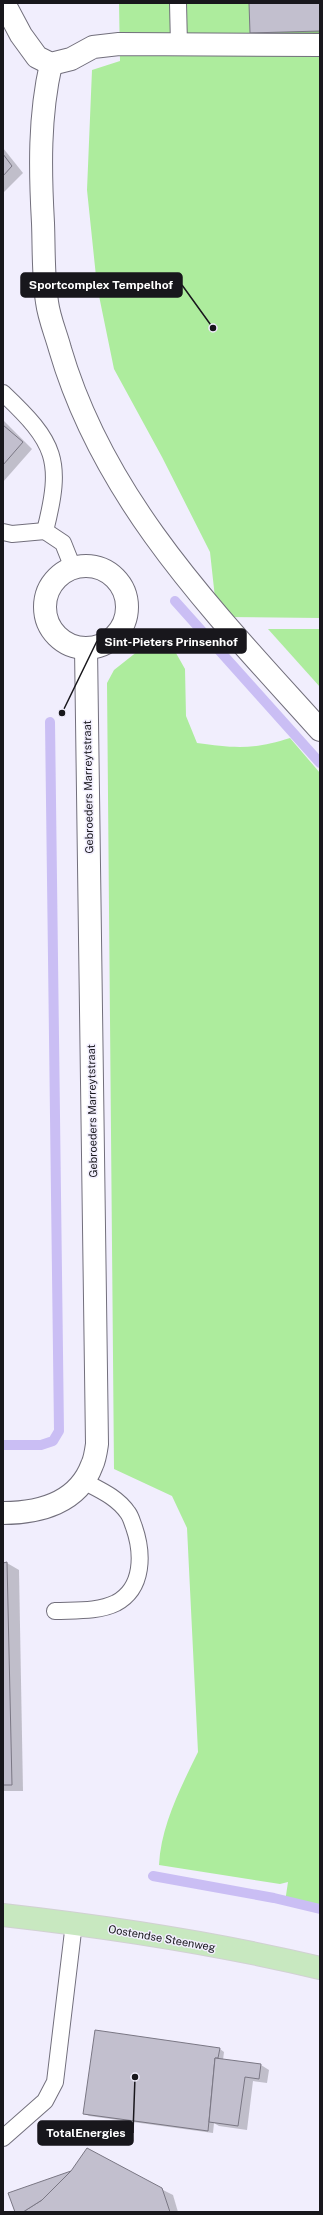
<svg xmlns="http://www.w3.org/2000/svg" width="323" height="2215" font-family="'Public Sans',sans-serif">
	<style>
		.green { fill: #adec9d }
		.shadow { fill: #0003 }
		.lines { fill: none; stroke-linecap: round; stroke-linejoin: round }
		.stream { stroke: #cabef4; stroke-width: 10 }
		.building { fill: #c2bfce; stroke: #7a7784 }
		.service-casing { stroke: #726f7c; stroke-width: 18 }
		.minor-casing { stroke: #726f7c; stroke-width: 24 }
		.primary-casing { stroke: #d1d1d2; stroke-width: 24 }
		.service { stroke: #fff; stroke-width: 16 }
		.minor { stroke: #fff; stroke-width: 22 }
		.primary { stroke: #c8e8c0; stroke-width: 22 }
		.labels { text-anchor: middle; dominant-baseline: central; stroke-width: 3; stroke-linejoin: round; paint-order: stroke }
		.street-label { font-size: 11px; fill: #18171c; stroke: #f1eefd }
		.leader { fill: none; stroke: #18171c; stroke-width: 1.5 }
		.callout-dot { fill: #18171c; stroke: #f1eefd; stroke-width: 1.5 }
		.callout { fill: #18171c; stroke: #18171c; stroke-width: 1.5 }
		.callout-label { font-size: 12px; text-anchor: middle; font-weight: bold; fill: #fff }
	</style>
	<rect width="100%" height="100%" fill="#f1eefd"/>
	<g class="green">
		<path d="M119,3H320V618L224,617L216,607L210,552L162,457L114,369L97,286L87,190L92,70L120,61Z"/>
		<path d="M268,629H320V687Z"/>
		<path d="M150,633L172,646L185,669L186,716L197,743C233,748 254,750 290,738L320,773V1909L285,1902L288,1882L280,1884L159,1865C161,1825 181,1787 198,1752L187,1528L172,1496L114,1469L107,683L114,670L138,651Z"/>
	</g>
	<g class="shadow">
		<path d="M250,3H320V37L262,39L251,33Z"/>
		<path d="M3,148L23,173L3,193Z"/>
		<path d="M3,420L32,449L3,482Z"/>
		<path d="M7,1563L19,1570L23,1791H3V1564Z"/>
		<path d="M220,2049L224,2052L223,2060L261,2065L269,2070L267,2083L253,2081L247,2130L219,2126L214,2123L213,2133L89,2116L84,2113Z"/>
		<path d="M161,2189L173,2195L178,2212H16Z"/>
	</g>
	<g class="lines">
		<g class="stream">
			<path d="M175,601L320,763"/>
			<path d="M3,1445H41L53,1441L59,1431L50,722"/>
			<path d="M153,1876L274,1898L320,1909"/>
		</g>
	</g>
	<g class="building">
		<path d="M249,3H320V31L250,33Z"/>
		<path d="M3,154L12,166L3,176Z"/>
		<path d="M3,425L23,442L3,465Z"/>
		<path d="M7,1562L12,1785H3V1563Z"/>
		<path d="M95,2030L220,2048L218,2058H215L208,2131L83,2114Z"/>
		<path d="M215,2058L261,2064L259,2079L245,2077L238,2126L209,2122Z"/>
		<path d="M87,2148L162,2188L170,2212H23L42,2200L71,2171Z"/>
		<path d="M71,2171L42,2200L23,2212H15L8,2193Z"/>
	</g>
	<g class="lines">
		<defs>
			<g id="service">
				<path d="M178,3L179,45"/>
				<path d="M3,393C56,443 63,460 45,531L63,543L73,568"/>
				<path d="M3,532L12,534L45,531"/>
				<path d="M55,1611C74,1610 98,1612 116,1603C144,1588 143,1553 134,1527C132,1522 131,1517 128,1513C117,1497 100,1490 83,1481"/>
				<path d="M3,2138L45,2101L55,2082L74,1923"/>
			</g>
			<g id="minor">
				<path d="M4,3L21,35L37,57L51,64L71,59L93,47L119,44L320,45"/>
				<path d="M51,64C39,116 40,170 43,223C44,249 43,276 47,302C49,318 56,334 60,349C105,503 216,614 320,730"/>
				<circle cx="86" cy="607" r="41"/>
				<path d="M3,1513C39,1513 78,1503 92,1465C95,1459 96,1451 97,1444L86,648"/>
			</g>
			<path id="primary" d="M3,1915C109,1927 216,1943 320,1968"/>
		</defs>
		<use href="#service" class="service-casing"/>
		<use href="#minor" class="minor-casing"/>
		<use href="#primary" class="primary-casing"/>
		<use href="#service" class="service"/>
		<use href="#minor" class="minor"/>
		<use href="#primary" class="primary"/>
	</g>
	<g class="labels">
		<g class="street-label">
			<text transform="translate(88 787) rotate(-91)">Gebroeders Marreytstraat</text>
			<text transform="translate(92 1111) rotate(-91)">Gebroeders Marreytstraat</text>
			<text transform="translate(162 1938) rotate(10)">Oostendse Steenweg</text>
		</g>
	</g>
	<path class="leader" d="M213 328L182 285M62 713L97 641M135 2077L133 2133"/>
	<g class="callout-dot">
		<circle cx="213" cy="328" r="4"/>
		<circle cx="62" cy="713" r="4"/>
		<circle cx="135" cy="2077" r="4"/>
	</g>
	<g class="callout">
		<rect x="21" y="273" width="161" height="24" rx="4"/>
		<rect x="97" y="629" width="149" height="24" rx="4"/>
		<rect x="38" y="2121" width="95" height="24" rx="4"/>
	</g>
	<g class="callout-label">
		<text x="101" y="289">Sportcomplex Tempelhof</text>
		<text x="171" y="646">Sint-Pieters Prinsenhof</text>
		<text x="86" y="2137">TotalEnergies</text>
	</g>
	<rect width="323" height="2215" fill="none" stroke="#18171c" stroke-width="8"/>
</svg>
